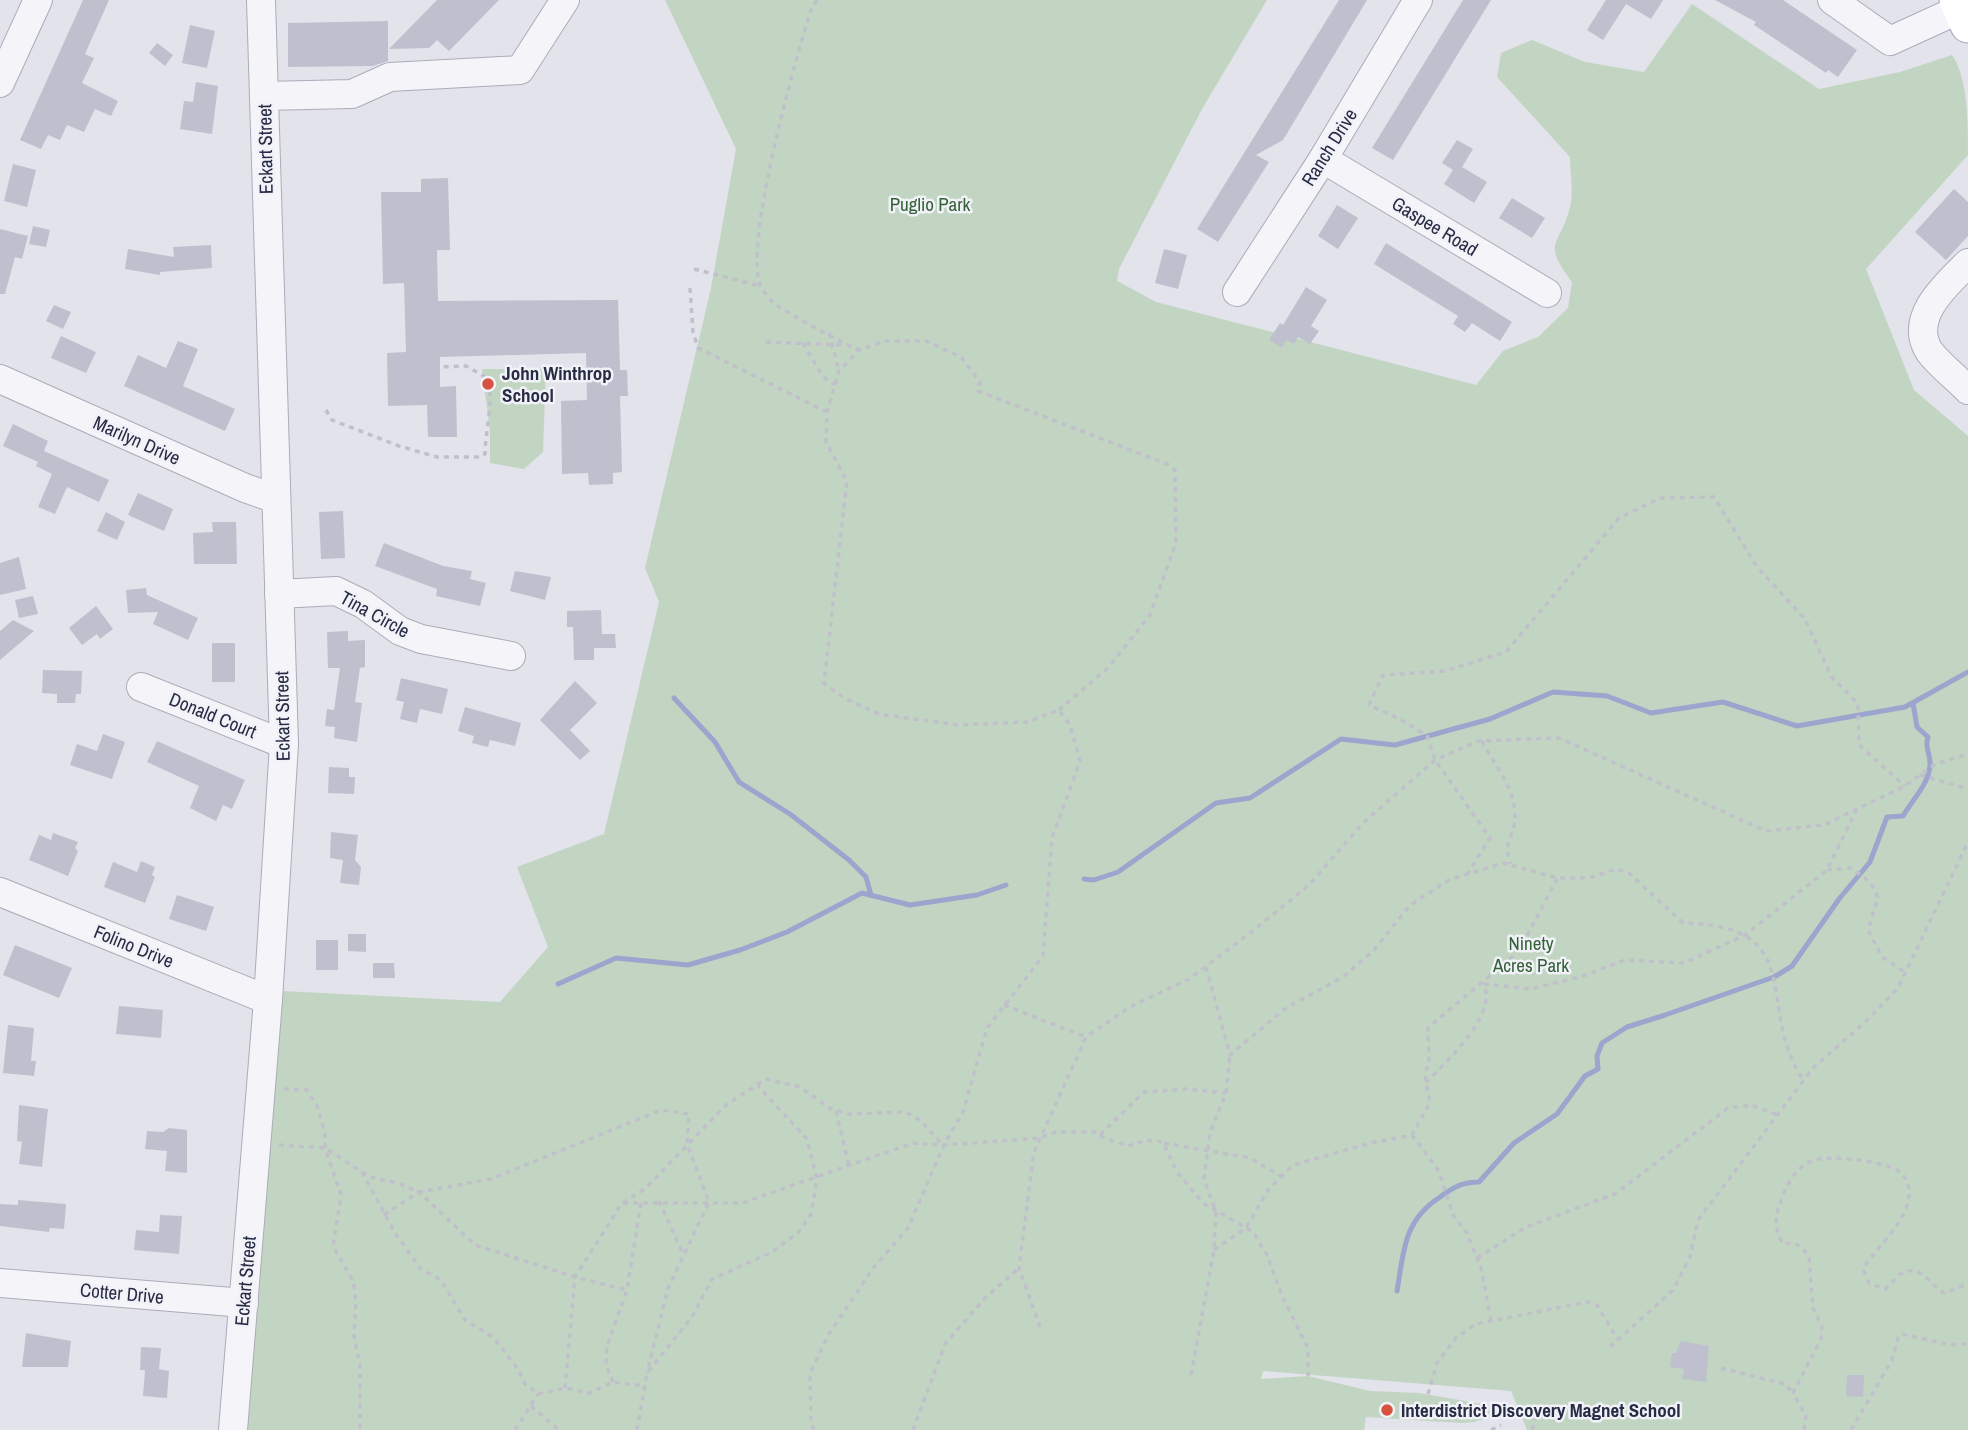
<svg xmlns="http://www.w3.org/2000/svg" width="1968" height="1430" font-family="'Archivo Narrow',sans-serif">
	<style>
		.green { fill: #c2d5c2 }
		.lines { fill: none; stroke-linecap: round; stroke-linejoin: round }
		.stream { stroke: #9ba5cd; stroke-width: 5 }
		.building { fill: #bec0ce }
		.minor-casing { stroke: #aaacb9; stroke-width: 30 }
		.major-casing { stroke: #a0a3b7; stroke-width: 37 }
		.path { stroke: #c0c0ca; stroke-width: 3.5; stroke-dasharray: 5 5; stroke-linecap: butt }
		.minor { stroke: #f5f5f9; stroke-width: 28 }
		.major { stroke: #fff; stroke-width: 35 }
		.poi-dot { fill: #d75240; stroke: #f1f2f8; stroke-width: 2.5 }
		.labels { text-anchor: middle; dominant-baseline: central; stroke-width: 5; stroke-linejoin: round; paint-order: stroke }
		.street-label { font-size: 19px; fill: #282b44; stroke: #f1f2f8 }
		.park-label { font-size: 19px; fill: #356139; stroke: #f1f2f8 }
		.poi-label { font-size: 19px; font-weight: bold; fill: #282b44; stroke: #f1f2f8; text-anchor: start }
	</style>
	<rect width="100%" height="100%" fill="#e2e3eb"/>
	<g class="green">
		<path d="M665,0H1267L1202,109L1119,269L1117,281L1156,302L1476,385L1503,351L1538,337L1568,308L1572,282C1540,240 1561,246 1570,207C1574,193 1570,172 1570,157L1497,77L1501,53L1532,40L1585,62L1644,72L1692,4L1819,89L1900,72L1952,55C1968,78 1968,122 1968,155L1866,269L1914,390L1968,436V1430H1527L1511,1391L1263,1371L1261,1379L1308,1376L1370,1391L1419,1393L1494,1406L1506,1412L1474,1422L1461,1423L1366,1417L1364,1430H245L282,991L500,1002L548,947L517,867L604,834L659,602L645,568L711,288L736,149Z"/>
		<path d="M482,369H546L543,452L524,469L490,463V430Z"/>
	</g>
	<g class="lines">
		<g class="stream">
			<path d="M674,698L715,742L739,782L790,814L849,860L866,877L871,895"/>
			<path d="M1084,879L1094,880L1118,872L1216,803L1250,798L1341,739L1395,745L1490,719L1553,692L1607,696L1651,713L1723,702L1797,726L1905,707L1968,672"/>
			<path d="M558,984L616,958L688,965L740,950L787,932L862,893L910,905L977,895L1006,885"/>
			<path d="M1397,1291C1404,1251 1403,1221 1440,1197C1454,1187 1462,1182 1479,1182L1514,1143L1557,1114L1585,1076L1598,1069L1597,1056L1602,1043L1627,1027L1665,1015L1774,977L1792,966L1839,899L1870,862L1887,817L1903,816C1912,800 1929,784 1930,765C1931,754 1924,748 1928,737L1917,727L1913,703"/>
		</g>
	</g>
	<g class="building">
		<path d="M83,0H109L85,54L94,58L82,83L118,101L111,116L95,109L84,132L67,125L60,140L48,135L41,149L20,140Z"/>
		<path d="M437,0H499L449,51L437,40L429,48L389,49Z"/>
		<path d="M1339,0H1367L1283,140L1256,155L1269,162L1218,242L1197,229Z"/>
		<path d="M1463,0H1491L1393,160L1372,148Z"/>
		<path d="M1606,0H1663L1651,19L1626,4L1603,40L1587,30Z"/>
		<path d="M1715,0H1783L1857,50L1838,77L1828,70L1826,73L1754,25L1756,22Z"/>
		<path d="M388,21V61L373,66L288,67V23Z"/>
		<path d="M190,25L215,31L207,68L182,63Z"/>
		<path d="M157,43L173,55L165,66L149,53Z"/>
		<path d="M196,82L218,86L212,134L180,129L184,101L193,102Z"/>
		<path d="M1457,140L1473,149L1462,167L1487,182L1474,203L1444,184L1453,170L1442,163Z"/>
		<path d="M13,164L36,170L27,207L4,201Z"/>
		<path d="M448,178L450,250H437L438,301L618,300L620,370H627L628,396H620L622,472L613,473V484L589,485L588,473L562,474L561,401L587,400L586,353L440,357V387L456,386L457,437H428L427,405L388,406L387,353L406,352L404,283L383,284L381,192H421V179Z"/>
		<path d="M1954,189L1968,202V236L1946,260L1915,232Z"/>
		<path d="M1512,198L1545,218L1532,238L1499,218Z"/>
		<path d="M1337,205L1358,218L1338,249L1318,236Z"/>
		<path d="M33,226L50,230L46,247L29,244Z"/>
		<path d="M0,229L28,236L22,259L15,257L5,294H0Z"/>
		<path d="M1386,243L1512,322L1500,341L1472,323L1465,332L1453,324L1458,316L1374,264Z"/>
		<path d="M211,245L212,268L160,272V275L125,269L128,249L174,257L173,247Z"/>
		<path d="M1164,249L1187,255L1178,289L1155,283Z"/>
		<path d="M1306,287L1327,300L1311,326L1319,331L1310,344L1298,337L1294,344L1286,340L1282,348L1269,340L1280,323L1283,325Z"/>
		<path d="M54,305L71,312L63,329L46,321Z"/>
		<path d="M61,336L96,352L86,373L51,358Z"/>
		<path d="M178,341L198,349L183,386L235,409L225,431L124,386L138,355L166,368Z"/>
		<path d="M13,424L48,441L44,451L109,480L99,502L67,487L55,514L38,507L52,474L36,466L38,462L3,446Z"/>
		<path d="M138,493L173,509L164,531L128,515Z"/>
		<path d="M343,511L345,558L321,559L319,512Z"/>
		<path d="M106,512L125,522L117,540L97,531Z"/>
		<path d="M212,522H236L237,564H194L193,533L213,532Z"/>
		<path d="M384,543L443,566L472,571L470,579L486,583L480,606L436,596L437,589L375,566Z"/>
		<path d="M19,557L26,589L0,595V563Z"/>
		<path d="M515,571L551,577L545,600L510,591Z"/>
		<path d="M146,588L147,595L198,618L188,640L153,624L158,612L128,613L126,590Z"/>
		<path d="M33,596L38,614L19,618L15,600Z"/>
		<path d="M96,606L113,629L100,639L97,634L82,645L69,628Z"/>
		<path d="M601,610L602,634H615L616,648H594V660H574L573,627H567V611Z"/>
		<path d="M13,620L34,631L0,660V631Z"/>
		<path d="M348,631V641L365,640V667L360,668L355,702L362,703L357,742L334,738L335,727L325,726L327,709L334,710L340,668H328L327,632Z"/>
		<rect x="212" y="643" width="23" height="39"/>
		<path d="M43,670L82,671L81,694H76L75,703H57V694L42,693Z"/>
		<path d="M401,678L448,689L442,714L420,709L417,723L400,719L404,702L396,700Z"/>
		<path d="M575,681L597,703L570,730L590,751L580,760L540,720Z"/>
		<path d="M465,707L521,723L515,746L490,740L488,747L472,743L474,736L458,731Z"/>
		<path d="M103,734L125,742L112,779L70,765L77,744L97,751Z"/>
		<path d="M157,741L245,780L232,809L223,805L216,821L190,808L199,786L147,762Z"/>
		<path d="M329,767L349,768V777H355L354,794L328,793Z"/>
		<path d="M331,832L358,835L355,860L361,867L359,885L340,883L343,860L330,858Z"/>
		<path d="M53,833L78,842L75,848L78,851L68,876L29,860L39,835L51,840Z"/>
		<path d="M141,861L155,867L152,875L155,877L145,903L104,887L113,862L137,872Z"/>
		<path d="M177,895L214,907L206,931L169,919Z"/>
		<path d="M348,934H366V952L348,951Z"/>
		<rect x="316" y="940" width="22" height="30"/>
		<path d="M15,945L72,968L59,998L3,975Z"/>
		<path d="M373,963H394L395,978H373Z"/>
		<path d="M119,1006L163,1010L161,1038L116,1034Z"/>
		<path d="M8,1025L34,1028L31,1061H36L34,1076L3,1073Z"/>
		<path d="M19,1105L48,1109L42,1167L19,1164L22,1142L17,1141Z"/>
		<path d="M169,1128L187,1130V1173L165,1171L167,1151L145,1149L147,1131L163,1132Z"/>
		<path d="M18,1200L66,1204L64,1229L50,1228L49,1232L0,1226V1204L18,1205Z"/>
		<path d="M160,1215L182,1216L179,1254L134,1250L136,1230L159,1232Z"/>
		<path d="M26,1333L71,1341L68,1367H22Z"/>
		<path d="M1681,1341L1709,1346L1706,1382L1682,1379L1684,1369L1670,1367L1672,1353H1676Z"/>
		<path d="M141,1347L161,1348L159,1369L169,1371L167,1398L143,1396L145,1370H140Z"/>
		<path d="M1847,1375H1864L1863,1397L1846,1396Z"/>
	</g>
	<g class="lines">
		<defs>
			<g id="minor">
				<path d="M1832,0L1890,41L1960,9"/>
				<path d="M0,83L38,0"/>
				<path d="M264,96L352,94L390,77L520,70L565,0"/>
				<path d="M1323,159L1547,293"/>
				<path d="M1968,263C1947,284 1908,317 1929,351C1939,365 1956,377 1968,390"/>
				<path d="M1237,292L1323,159L1418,0"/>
				<path d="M0,379L245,488L276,499"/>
				<path d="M279,594L336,591L363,604L400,631L421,639L511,656"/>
				<path d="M141,687L284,744"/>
				<path d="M0,892L268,1000"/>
				<path d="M0,1283L244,1303"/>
				<path d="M233,1430L268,1000L284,744L261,0"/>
			</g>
			<path id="major" d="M1957,0L1968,25"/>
		</defs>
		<use href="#minor" class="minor-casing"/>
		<use href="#major" class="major-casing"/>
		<g class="path">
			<path d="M817,0L811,10C796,56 742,249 761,287C764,292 770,300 775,304C783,311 848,346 859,350"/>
			<path d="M694,269L760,286"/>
			<path d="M690,288L693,332L698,348L827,412"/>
			<path d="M829,333L839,371"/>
			<path d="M766,342L844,345"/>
			<path d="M803,343L823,377L835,385"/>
			<path d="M326,410L332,420L399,446L437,457H480L485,454C485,432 495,397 487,378L466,366L440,367"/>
			<path d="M1482,741C1495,766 1515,788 1515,816C1515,838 1503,838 1510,864"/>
			<path d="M1920,775L1968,789"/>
			<path d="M1827,870L1851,868L1870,882L1878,897L1868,930L1882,957L1905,972"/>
			<path d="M1467,875L1490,838L1435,760L1427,736L1400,719L1369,705L1383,675L1445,671L1506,652L1619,518L1660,498L1714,497L1757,567L1805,619L1831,676L1858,704L1859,745L1905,786"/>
			<path d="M1206,967L1230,1055L1286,1008L1343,977L1373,951L1410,905L1449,880L1503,863L1557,878H1589L1616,869L1629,873L1683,923C1812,926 1753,1007 1804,1081"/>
			<path d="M1004,1005L1086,1037"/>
			<path d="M1426,1083C1447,1060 1497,1017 1484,984L1531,989L1583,976L1625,960L1684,963L1745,935L1827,870L1857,809"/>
			<path d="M284,1089L307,1090L317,1106L325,1133V1148L341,1195L333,1246L353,1281L356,1301L354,1335L360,1367V1430"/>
			<path d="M836,1111L849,1166"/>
			<path d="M1100,1135L1144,1092L1187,1089L1226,1093"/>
			<path d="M1412,1135L1439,1171L1453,1215L1467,1233L1481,1268L1491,1320"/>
			<path d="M1164,1143L1250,1158L1281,1176"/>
			<path d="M279,1145L325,1148L370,1177L398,1183L419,1192L491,1179L661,1110L689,1114L687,1144L709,1202L668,1288L647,1373"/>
			<path d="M362,1172L395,1233L421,1269L441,1280L465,1320L493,1337L518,1369L525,1384L538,1394L565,1388L589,1393L613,1382L645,1386"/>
			<path d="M659,1201L684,1256"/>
			<path d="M623,1203L646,1188L726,1105L766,1079L800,1087L831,1109L850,1114L906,1112L920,1120L942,1144"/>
			<path d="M384,1215L419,1192L475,1245L575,1277L627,1290"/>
			<path d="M1214,1250L1246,1228L1268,1190L1293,1165L1371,1143L1412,1135L1430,1103L1425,1076L1429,1059L1428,1028L1519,951L1557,879"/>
			<path d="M1477,1258L1526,1227L1615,1194L1728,1108L1751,1105L1778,1115"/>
			<path d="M1040,1327L1019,1268L1034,1152L1086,1037L1130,1007L1189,979L1254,930L1309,885L1362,824L1435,760L1478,741L1559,738L1766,831L1824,825L1905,786L1935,764L1968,754"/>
			<path d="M1610,1347L1673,1290L1690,1257L1698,1220L1813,1068L1864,1023L1898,988L1968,842"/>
			<path d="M1721,1368L1785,1384L1793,1393"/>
			<path d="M1191,1375L1214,1250L1216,1212L1204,1179L1210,1132L1226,1093L1230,1055"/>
			<path d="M613,1382L606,1365L607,1346L627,1290L641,1202"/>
			<path d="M565,1388L575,1277L622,1203H742L913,1143L944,1145L1040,1138L1056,1132H1095L1104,1138L1128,1146L1147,1140L1163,1142L1177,1172L1203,1203L1253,1232L1267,1255L1282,1296L1308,1348V1376"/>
			<path d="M1428,1394L1437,1363L1456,1338L1476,1324L1587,1302L1597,1305L1618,1340"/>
			<path d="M531,1406L559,1430"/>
			<path d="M515,1430L538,1394"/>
			<path d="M637,1430L647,1373L692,1317L712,1279L770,1253L798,1233L811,1214L817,1179L807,1139L758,1086"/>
			<path d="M814,1430L811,1424L810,1373L829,1334L874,1267L908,1228L944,1145L963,1112L987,1028L1043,956L1052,838L1080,761L1070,725L1059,710L1027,722L958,725L879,714L844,698L824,683L847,481L826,442L827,412L839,371L859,350L885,341H926L961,357L980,382L978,391L1167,464L1175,470L1176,543L1150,615L1109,667L1059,710"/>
			<path d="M913,1430L945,1344L985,1298L1019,1268"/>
			<path d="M1491,1430L1501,1425"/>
			<path d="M1532,1430L1537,1415L1534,1405"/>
			<path d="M1804,1430L1806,1416L1793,1393L1821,1339L1822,1327L1813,1308L1809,1258L1803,1248L1794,1243L1783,1244C1773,1228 1775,1215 1782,1198C1787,1184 1797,1167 1811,1161C1827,1154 1887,1161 1900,1172C1907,1178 1910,1188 1909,1196C1907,1220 1879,1246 1866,1264L1864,1271L1869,1283L1885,1289C1892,1285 1894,1277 1901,1274C1920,1262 1931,1286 1944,1293L1968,1284"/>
			<path d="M1851,1430L1892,1360L1898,1338L1902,1334L1951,1345L1968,1344"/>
		</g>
		<use href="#minor" class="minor"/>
		<use href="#major" class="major"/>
	</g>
	<g class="poi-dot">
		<circle cx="488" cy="384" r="7"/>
		<circle cx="1387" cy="1410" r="7"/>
	</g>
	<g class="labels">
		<g class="street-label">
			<text transform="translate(1329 147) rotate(-58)">Ranch Drive</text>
			<text transform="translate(265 149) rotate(-91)">Eckart Street</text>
			<text transform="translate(1435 226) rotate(31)">Gaspee Road</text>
			<text transform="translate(137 440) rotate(24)">Marilyn Drive</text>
			<text transform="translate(375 614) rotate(29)">Tina Circle</text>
			<text transform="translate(213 715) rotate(22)">Donald Court</text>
			<text transform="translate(282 716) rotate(-91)">Eckart Street</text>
			<text transform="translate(134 946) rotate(22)">Folino Drive</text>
			<text transform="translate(245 1281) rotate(-85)">Eckart Street</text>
			<text transform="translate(122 1293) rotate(5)">Cotter Drive</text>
		</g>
		<g class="park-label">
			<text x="930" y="204">Puglio Park</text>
			<text x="1531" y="943">Ninety<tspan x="1531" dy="22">Acres Park</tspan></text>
		</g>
		<g class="poi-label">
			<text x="502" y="373">John Winthrop<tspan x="502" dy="22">School</tspan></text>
			<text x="1401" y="1410">Interdistrict Discovery Magnet School</text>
		</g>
	</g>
</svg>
